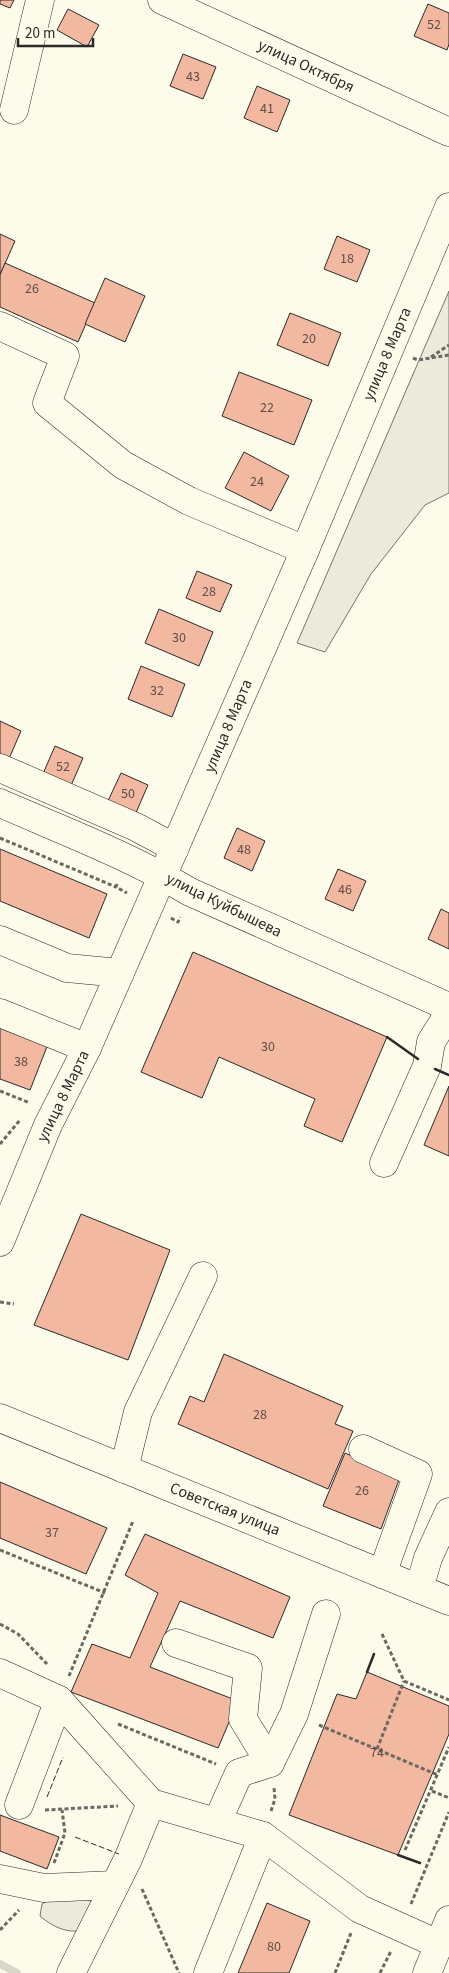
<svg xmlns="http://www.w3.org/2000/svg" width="449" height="1973" font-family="'Source Sans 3',sans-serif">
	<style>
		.green { fill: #ecebdb; stroke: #74746e }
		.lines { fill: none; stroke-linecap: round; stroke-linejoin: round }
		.stream { stroke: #d8d7c9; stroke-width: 8 }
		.building { fill: #f2b8a0; stroke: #2b2b2b }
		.minor-casing { stroke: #2b2b2b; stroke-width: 29 }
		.major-casing { stroke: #2b2b2b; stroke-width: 29 }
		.path { stroke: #6a6964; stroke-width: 3; stroke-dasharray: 4 2.5; stroke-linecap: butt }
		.minor { stroke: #fdfbea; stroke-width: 28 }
		.major { stroke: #fdfbea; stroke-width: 28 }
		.fence { stroke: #2b2b2b; stroke-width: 1; stroke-dasharray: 6 2.5; stroke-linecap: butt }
		.wall { stroke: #2b2b2b; stroke-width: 2.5 }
		.labels { text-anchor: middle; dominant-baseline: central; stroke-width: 4; stroke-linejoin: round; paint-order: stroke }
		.number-label { font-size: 14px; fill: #5d4e48 }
		.street-label { font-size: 16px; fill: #2b2b2b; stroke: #fdfbea }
	</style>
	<rect width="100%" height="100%" fill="#fdfbea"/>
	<g class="green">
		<path d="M449,291V493L425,505L371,574L325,652L297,643Z"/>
		<path d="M70,1895L90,1900L93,1907L83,1930C66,1934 52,1926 40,1916L42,1904L54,1897Z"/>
	</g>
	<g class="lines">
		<path class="stream" d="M0,1964L17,1973"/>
	</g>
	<g class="building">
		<path d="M0,0H14L10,8L0,4Z"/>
		<path d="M428,4L449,13V44L447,50L414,36Z"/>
		<path d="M68,9L99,25L87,47L57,30Z"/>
		<path d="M183,54L216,67L203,99L170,86Z"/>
		<path d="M257,86L290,100L277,132L244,118Z"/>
		<path d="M0,234L15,241L0,275Z"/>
		<path d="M337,236L370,250L357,282L324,269Z"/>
		<path d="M5,263L95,303L78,342L0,307V275Z"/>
		<path d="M105,278L145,296L125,342L85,324Z"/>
		<path d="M290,313L341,333L328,366L277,345Z"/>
		<path d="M239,372L312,400L294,445L222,416Z"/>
		<path d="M244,452L289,476L271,511L225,488Z"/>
		<path d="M197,571L232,585L220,612L186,598Z"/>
		<path d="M159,609L213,632L199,666L145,643Z"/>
		<path d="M141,666L185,684L172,717L128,699Z"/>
		<path d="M0,721L21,731L8,761L0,757Z"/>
		<path d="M55,746L83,758L70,788L42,776Z"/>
		<path d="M121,773L148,785L135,815L107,803Z"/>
		<path d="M237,828L265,841L252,871L224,858Z"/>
		<path d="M0,849L107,894L89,938L0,901Z"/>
		<path d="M338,869L366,881L353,911L325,899Z"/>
		<path d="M441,909L449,913V949L428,939Z"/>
		<path d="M193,952L387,1037L342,1142L304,1126L315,1099L219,1057L202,1098L141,1072Z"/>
		<path d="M0,1026L48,1044L30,1090L0,1079Z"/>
		<path d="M449,1086V1156L424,1145Z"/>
		<path d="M81,1214L170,1250L128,1360L34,1325Z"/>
		<path d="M224,1354L343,1406L335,1424L353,1431L328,1489L178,1424L190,1396L204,1402Z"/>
		<path d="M345,1453L400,1477L381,1529L323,1506Z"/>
		<path d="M0,1482L107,1528L86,1574L0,1538Z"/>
		<path d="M145,1534L290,1597L273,1638L180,1601L150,1667L238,1701L218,1748L71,1692L92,1644L130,1658L158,1593L125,1575Z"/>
		<path d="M367,1672L449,1706V1734L398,1855L289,1815L337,1694L356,1699Z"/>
		<path d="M0,1815L59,1837L47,1869L0,1851Z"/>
		<path d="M267,1903L310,1921L289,1973H238Z"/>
	</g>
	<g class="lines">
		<defs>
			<g id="minor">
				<path d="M162,0L449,132"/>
				<path d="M14,110L40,0"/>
				<path d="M0,326L65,356L47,403L123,465L189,501L305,550"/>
				<path d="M0,768L136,827L175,848"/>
				<path d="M0,940L67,968L120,973"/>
				<path d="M0,1013L87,1048"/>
				<path d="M384,1163L427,1066L431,1042L449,1013"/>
				<path d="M0,1242L48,1125L87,1048L305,550L449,207"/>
				<path d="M363,1449L418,1474L382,1574"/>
				<path d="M124,1469L138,1412L203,1276"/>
				<path d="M419,1589L428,1558L449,1512"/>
				<path d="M176,1643L248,1668L243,1719L270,1763"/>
				<path d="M0,1673L59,1700L151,1803L263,1836L360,1909L438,1944"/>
				<path d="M19,1805L59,1700"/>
				<path d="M217,1822L239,1773L270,1763L294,1714L326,1614"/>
				<path d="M0,1879L44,1888L115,1885"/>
				<path d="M71,1973L128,1859L151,1803"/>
				<path d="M208,1973L263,1836"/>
			</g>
			<g id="major">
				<path d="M0,803C64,831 130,856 190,892L449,1007"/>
				<path d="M0,1418L449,1601"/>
				<path d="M427,1973L449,1920"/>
			</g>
		</defs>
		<use href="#minor" class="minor-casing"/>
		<use href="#major" class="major-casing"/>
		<g class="path">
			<path d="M431,357L449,345"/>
			<path d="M413,358L418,360L449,355"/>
			<path d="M0,838L116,887"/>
			<path d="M117,884L116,887L127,893"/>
			<path d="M171,918L178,922L180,917"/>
			<path d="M0,1091L30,1103"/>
			<path d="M0,1144L20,1120"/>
			<path d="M0,1302L14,1304"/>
			<path d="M0,1550L105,1593"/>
			<path d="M0,1624L18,1634L47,1664"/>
			<path d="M382,1634L404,1681L449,1700"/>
			<path d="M69,1676L133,1521"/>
			<path d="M118,1724L216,1764"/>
			<path d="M319,1725L438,1775"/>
			<path d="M377,1749L404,1681"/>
			<path d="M432,1791L449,1798"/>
			<path d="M45,1810L118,1806"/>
			<path d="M271,1811L275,1799L274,1788"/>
			<path d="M405,1850L449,1747"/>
			<path d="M54,1863L65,1833L62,1810"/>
			<path d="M142,1889L179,1973"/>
			<path d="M411,1904L449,1812"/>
			<path d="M0,1930L19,1910"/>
			<path d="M335,1973L351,1933"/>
			<path d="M380,1973L391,1951"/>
		</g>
		<use href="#minor" class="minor"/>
		<use href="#major" class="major"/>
		<g class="fence">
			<path d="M47,1797L63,1757"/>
			<path d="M75,1837L119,1854"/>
		</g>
		<g class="wall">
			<path d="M387,1037L418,1059"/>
			<path d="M435,1069L449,1075"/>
			<path d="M367,1672L374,1654"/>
			<path d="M398,1855L420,1863"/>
		</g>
	</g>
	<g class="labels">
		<g class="number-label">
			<text x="434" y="25">52</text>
			<text x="193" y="77">43</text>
			<text x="267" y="109">41</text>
			<text x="347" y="259">18</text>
			<text x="32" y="289">26</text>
			<text x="309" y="339">20</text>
			<text x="267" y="408">22</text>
			<text x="257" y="482">24</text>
			<text x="209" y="592">28</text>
			<text x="179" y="638">30</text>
			<text x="157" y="691">32</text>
			<text x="63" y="767">52</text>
			<text x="128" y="794">50</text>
			<text x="244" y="850">48</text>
			<text x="345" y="890">46</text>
			<text x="268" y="1047">30</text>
			<text x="21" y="1062">38</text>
			<text x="260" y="1415">28</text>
			<text x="362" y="1491">26</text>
			<text x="52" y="1533">37</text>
			<text x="377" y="1753">74</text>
			<text x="274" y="1947">80</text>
		</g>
		<g class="street-label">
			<text transform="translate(306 66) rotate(25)">улица Октября</text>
			<text transform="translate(387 354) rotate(-67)">улица 8 Марта</text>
			<text transform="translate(228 726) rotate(-67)">улица 8 Марта</text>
			<text transform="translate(224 905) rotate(26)">улица Куйбышева</text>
			<text transform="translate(63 1096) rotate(-64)">улица 8 Марта</text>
			<text transform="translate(225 1509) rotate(22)">Советская улица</text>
		</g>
	</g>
	<path d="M18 38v8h75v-8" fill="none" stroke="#2b2b2b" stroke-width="2.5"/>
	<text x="25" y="38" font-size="15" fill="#2b2b2b" stroke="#fdfbea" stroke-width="4" paint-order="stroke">20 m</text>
</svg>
